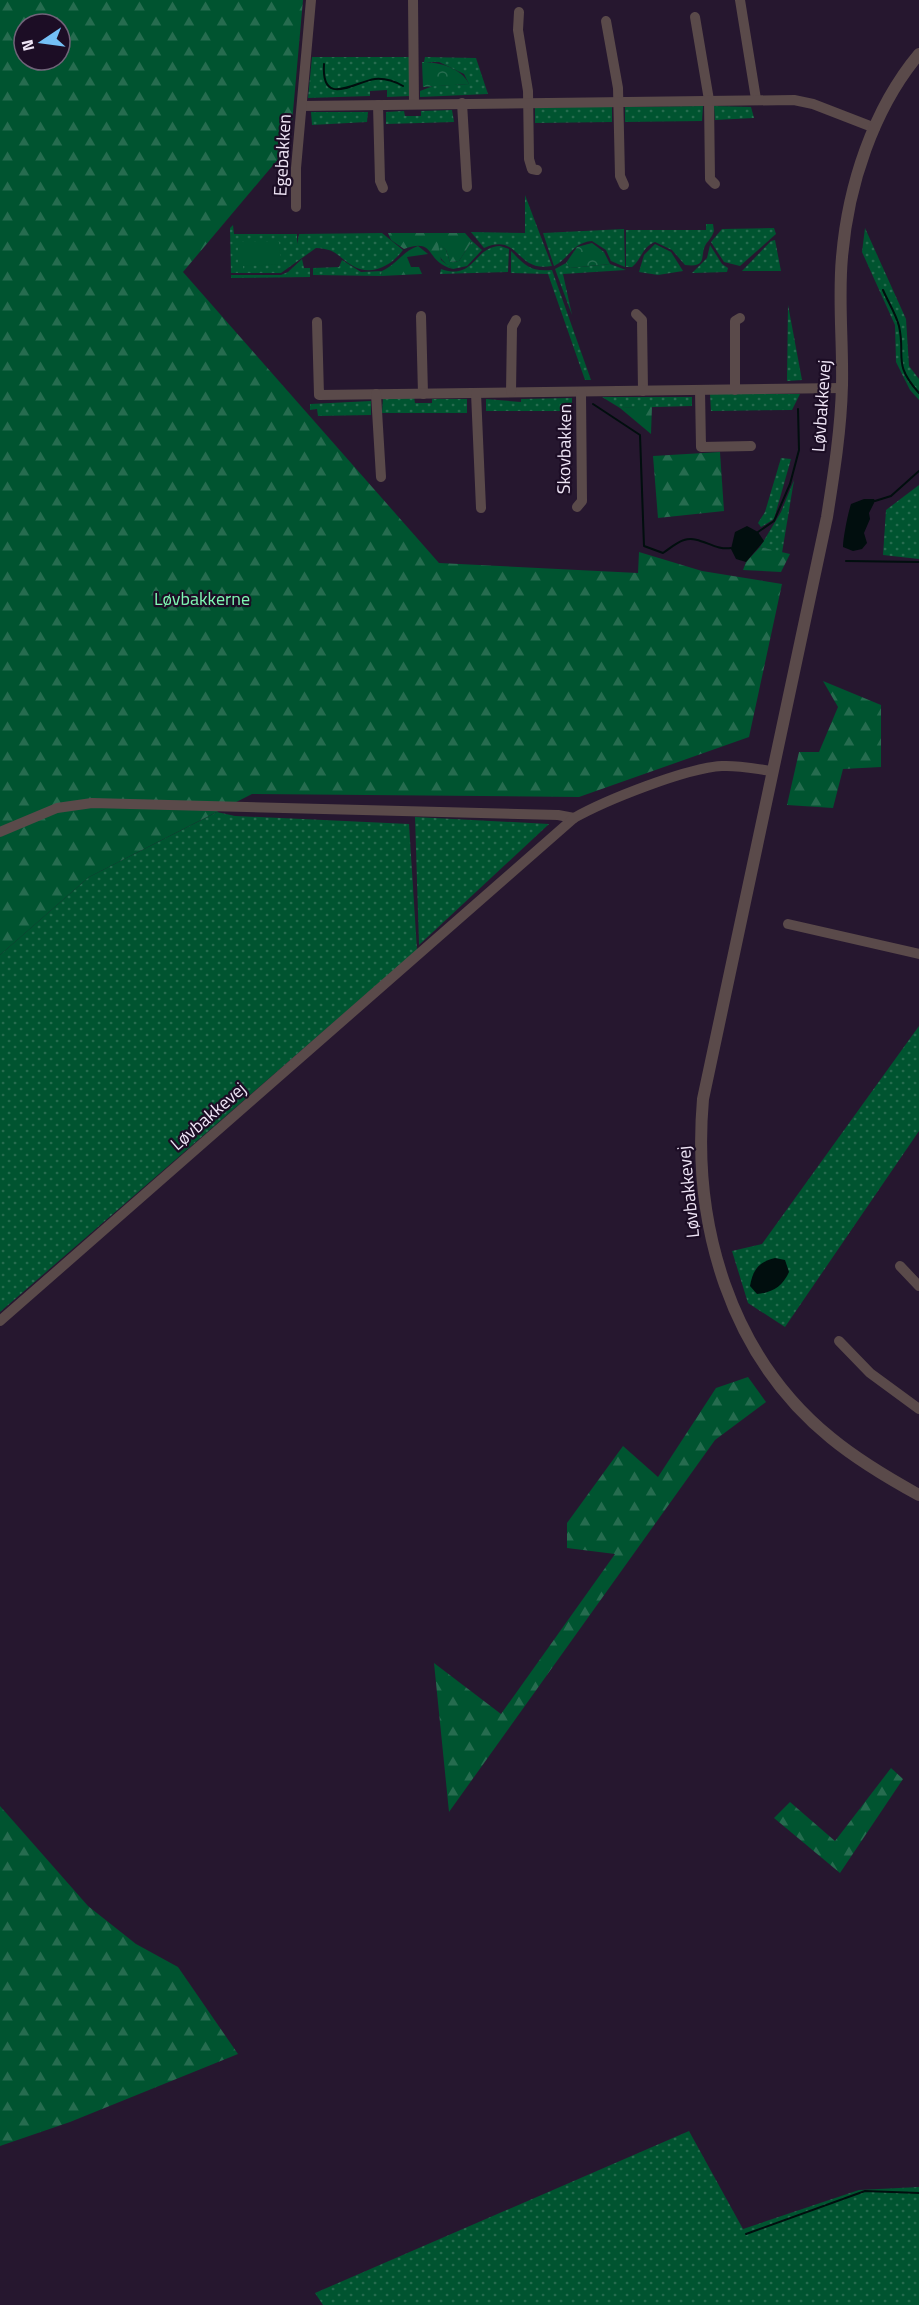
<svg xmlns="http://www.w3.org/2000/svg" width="919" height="2305" font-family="'Titillium Web',sans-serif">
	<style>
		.grass { fill: url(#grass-dots) }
		.forest { fill: url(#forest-firs); fill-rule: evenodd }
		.park { fill: url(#park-crowns) }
		.pitch { fill: #005430 }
		.water { fill: #010e0e }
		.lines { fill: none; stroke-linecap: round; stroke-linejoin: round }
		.stream { stroke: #010e0e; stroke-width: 2 }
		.minor { stroke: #5a4a4a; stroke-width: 10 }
		.tertiary { stroke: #5a4a4a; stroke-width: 12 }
		.labels { text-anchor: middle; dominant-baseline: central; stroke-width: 4.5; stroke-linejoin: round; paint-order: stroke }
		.street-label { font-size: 18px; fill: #efe5f6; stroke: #1c0d25 }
		.park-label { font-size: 18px; fill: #80fab4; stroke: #1c0d25 }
	</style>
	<defs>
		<pattern id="grass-dots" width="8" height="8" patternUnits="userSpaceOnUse" patternTransform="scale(1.5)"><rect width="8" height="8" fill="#005430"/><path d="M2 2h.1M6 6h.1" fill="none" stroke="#266c4f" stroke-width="1.8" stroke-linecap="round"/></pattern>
		<pattern id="forest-firs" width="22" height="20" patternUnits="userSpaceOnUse" patternTransform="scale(1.5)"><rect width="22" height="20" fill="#005430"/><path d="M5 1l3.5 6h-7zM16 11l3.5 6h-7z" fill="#266c4f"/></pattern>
		<pattern id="park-crowns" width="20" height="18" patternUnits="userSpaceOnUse" patternTransform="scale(1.5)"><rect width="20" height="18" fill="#005430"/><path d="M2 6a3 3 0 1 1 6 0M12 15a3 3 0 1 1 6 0" fill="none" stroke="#266c4f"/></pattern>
	</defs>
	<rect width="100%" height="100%" fill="#26172f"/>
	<g class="grass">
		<path d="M312,57H410V96L387,97V90L370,91V96L308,98Z"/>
		<path d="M425,57L476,58L488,94L420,97V91L433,86L469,84L464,74L439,62H424Z"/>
		<path d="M612,106V122L535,123V108Z"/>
		<path d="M703,106L702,121L625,122V107Z"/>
		<path d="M714,106L751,107L754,118L715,120Z"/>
		<path d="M452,110L454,122L386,124V112L404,111L405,116H421V111Z"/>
		<path d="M311,112H368L367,122L312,125Z"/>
		<path d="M525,195L552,266C515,273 520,232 484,248L471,232L525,233Z"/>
		<path d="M706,224H713L714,231C712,237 709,240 706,244C699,255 709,268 685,265L672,250L655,242C642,247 642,259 632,267H626V230H706Z"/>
		<path d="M233,225L234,234H297V244L299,234L382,233L403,250C392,265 372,277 353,266C337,257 338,249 316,248L281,273H243V266L279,242H239L238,273H231L230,228Z"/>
		<path d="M774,228L776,234L740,266L724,262L711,242L722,229Z"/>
		<path d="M865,228L906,319L909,366L919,379V400L910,390L896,362L895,325L862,252Z"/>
		<path d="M624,229L625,267L611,261L606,250L592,241C573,242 569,259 554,266L543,233Z"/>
		<path d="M775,240L781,271H742L771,241Z"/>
		<path d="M472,241L482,250L467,266L453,269C443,262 435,255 438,242L446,250L450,262L459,261Z"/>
		<path d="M655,244L671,252L683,271L658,275L639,272L644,255Z"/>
		<path d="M710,245L722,264L728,268L727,272L692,273L707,258Z"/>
		<path d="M500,246L509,249L508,272L440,274L441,269C475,281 473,247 500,246Z"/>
		<path d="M511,251C526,266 530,272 552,270L591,380H585L548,274L511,273Z"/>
		<path d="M302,259L304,268H310V277L231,278V275H281L288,272Z"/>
		<path d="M342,260L361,272L382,271L381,276L313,275V268L339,267Z"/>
		<path d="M566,263L570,268L610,264L626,270L563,274L572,315L555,269Z"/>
		<path d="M788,305L802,380L787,381Z"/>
		<path d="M710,394H800L792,410L711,411Z"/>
		<path d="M414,397L415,403H432V399H467V413H382L383,398Z"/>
		<path d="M602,397H692V406L620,408Z"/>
		<path d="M572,398V411H486V399L521,402V399Z"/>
		<path d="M371,401V415L318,416L317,409L310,410V404Z"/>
		<path d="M781,458L791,459L774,519L761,527L758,523L765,512Z"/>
		<path d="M794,480L782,553L760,547L781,512Z"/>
		<path d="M919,485V559L883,555L886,510Z"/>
		<path d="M217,812L235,816L409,824L417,950L0,1312V955L89,877Z"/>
		<path d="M415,817L549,824L419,945Z"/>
		<path d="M919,1026V1131L785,1327L748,1303L732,1251L762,1244Z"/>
		<path d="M689,2131L743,2229L859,2190L919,2187V2305H323L315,2293Z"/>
	</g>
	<g class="forest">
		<path d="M0,0H303L290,145L183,272L439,563L638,573L639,552L702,571L782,584L749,737L579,797L252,794L89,877L0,955ZM24,24H60V60H24Z"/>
		<path d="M388,233H465L472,241L459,261L450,262L446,250L438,243L441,260L453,269C424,262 437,237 404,249L391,240Z"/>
		<path d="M418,246L428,254L407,257L411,267H419L422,274L381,276L382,271C397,264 403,251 418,246Z"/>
		<path d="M652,406L651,434L620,408Z"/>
		<path d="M720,452L724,511L658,518L653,456Z"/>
		<path d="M760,547L790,554L781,572L743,570L746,562Z"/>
		<path d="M823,681L881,705V767L843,769L833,808L787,805L799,752H819L838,707Z"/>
		<path d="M748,1377L766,1402L715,1440L449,1812L434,1663L501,1714L615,1554L567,1548V1523L623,1446L658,1477L716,1388Z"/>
		<path d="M891,1768L903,1779L840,1873L774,1818L790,1802L835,1841Z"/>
		<path d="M0,1806L88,1906L136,1944L178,1967L238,2054L70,2122L0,2146Z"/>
	</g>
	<g class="park">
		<path d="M422,62C440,62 461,68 469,84L423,87Z"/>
		<path d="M592,243L604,252L610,264L570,268L566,263L577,247Z"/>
	</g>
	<path class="pitch" d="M238,242H279L281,264L243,266V273H238Z"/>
	<g class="water">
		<path d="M864,499H874L875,501L869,513L870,519L864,533L867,543L862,549L853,551L843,547C843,538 848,513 851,504Z"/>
		<path d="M747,526L758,532L764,541L746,562L736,559L731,549L735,532Z"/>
		<path d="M775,1258L785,1260L789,1272C782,1287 773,1292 757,1294L750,1286C753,1269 759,1262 775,1258Z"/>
	</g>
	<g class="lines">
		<g class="stream">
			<path d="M324,64C321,108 354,82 375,79C386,78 394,81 403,86"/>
			<path d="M883,290C888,302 896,314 899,326C906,357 892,363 919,393"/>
			<path d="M593,404L640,435L644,546L663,553C669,549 677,542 684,540C700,535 714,551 731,548"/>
			<path d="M875,501L891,496L919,471"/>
			<path d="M758,532L774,521L790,484L799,450L798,409"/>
			<path d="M846,561L919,562"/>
			<path d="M746,2234L865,2191L919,2193"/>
		</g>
		<g class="minor">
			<path d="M413,0L414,104"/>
			<path d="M740,0L756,99"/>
			<path d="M519,12L518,30L528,91L529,159L532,169L537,170"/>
			<path d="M695,17L709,100L710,179L715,184"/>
			<path d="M606,21L618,88L620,176L624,185"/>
			<path d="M462,103L467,187"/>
			<path d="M378,105L380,181L383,188"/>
			<path d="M302,106L794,100L813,104L875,128"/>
			<path d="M296,207V168L311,0"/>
			<path d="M636,314L642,320L643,391"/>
			<path d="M421,316L423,394"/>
			<path d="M317,322L319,395L842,388"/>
			<path d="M700,390L701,447L751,446"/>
			<path d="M735,390V321L740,318"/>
			<path d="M511,392L512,327L516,320"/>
			<path d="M476,393L481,508"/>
			<path d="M376,394L381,477"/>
			<path d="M577,507L582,501L581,392"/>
			<path d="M0,832L57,808L92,803L558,815L574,818"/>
			<path d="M788,924L919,954"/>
			<path d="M900,1266L919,1286"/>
			<path d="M0,1321L574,818C606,800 686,768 722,766C739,765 756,769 772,771"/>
			<path d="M839,1341L870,1373L919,1409"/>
		</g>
		<path class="tertiary" d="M919,54C873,109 848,186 842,257C838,299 843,342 842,385C841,429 834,473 827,517L703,1099C692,1225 730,1356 831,1438C859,1461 888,1478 919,1495"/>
	</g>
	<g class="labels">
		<g class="street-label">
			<text transform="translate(282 155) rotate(-87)">Egebakken</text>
			<text transform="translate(821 406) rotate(-86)">Løvbakkevej</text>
			<text transform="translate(564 449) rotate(-89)">Skovbakken</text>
			<text transform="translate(208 1116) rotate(-41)">Løvbakkevej</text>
			<text transform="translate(688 1192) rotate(-96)">Løvbakkevej</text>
		</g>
		<g class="park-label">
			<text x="202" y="598">Løvbakkerne</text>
		</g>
	</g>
	<g transform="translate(42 42) rotate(257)"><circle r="28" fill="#1c0d25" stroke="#706379" stroke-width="1.5"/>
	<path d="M0-4.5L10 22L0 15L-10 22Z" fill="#74c0f6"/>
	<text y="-9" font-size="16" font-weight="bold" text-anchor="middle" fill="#efe5f6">N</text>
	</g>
</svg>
